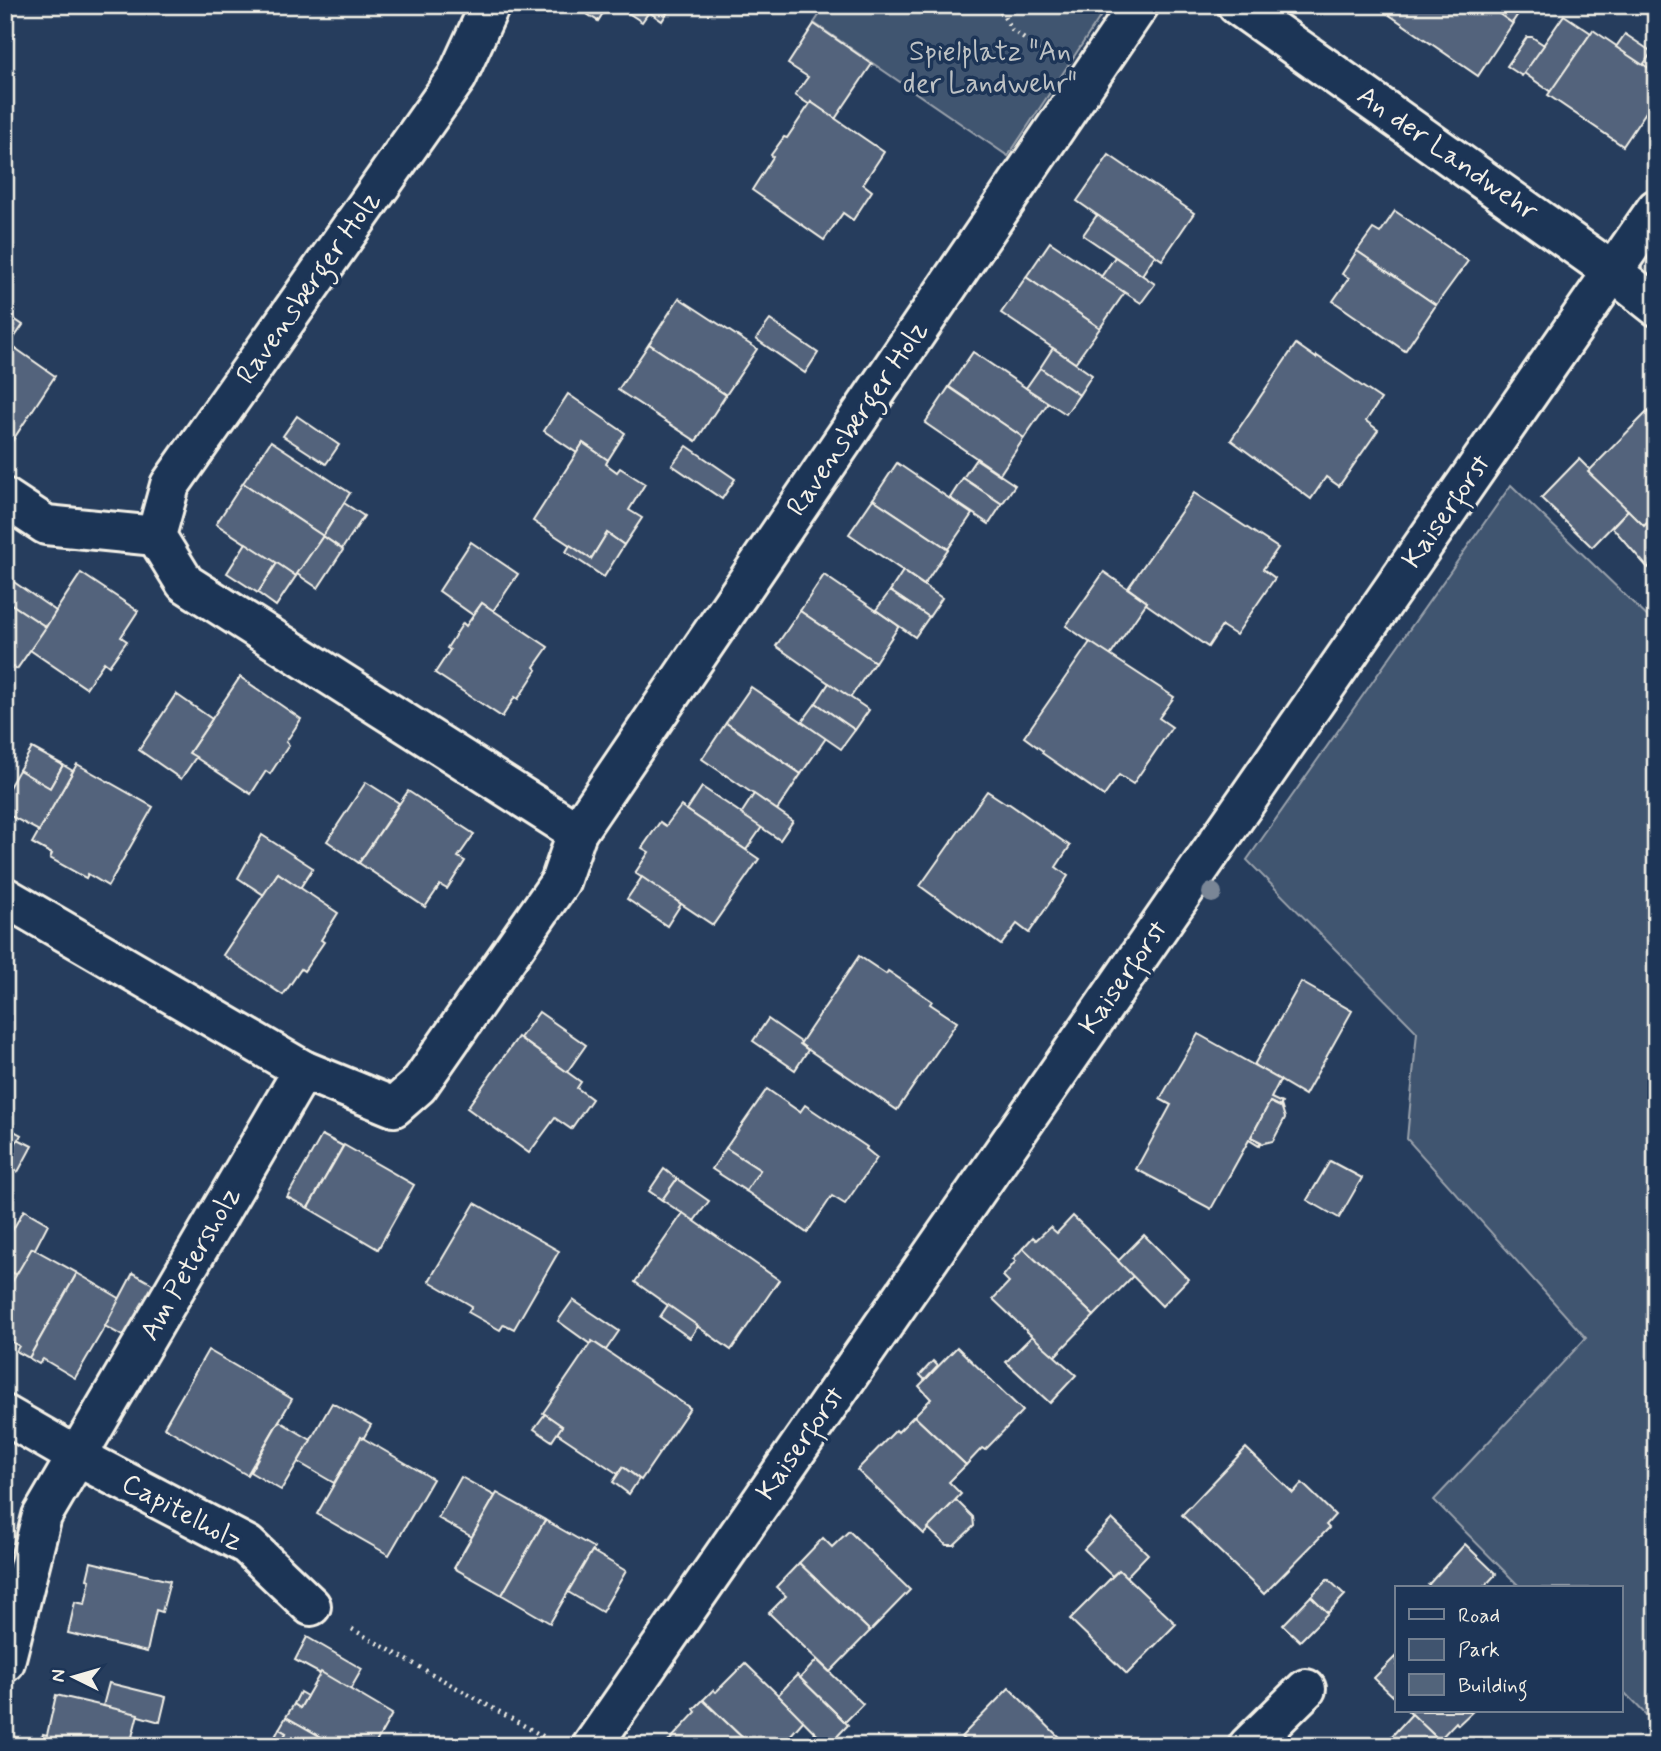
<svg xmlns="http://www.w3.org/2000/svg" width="1661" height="1751" font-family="Mynerve,sans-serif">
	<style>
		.green { fill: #40546f; stroke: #9aa2ac; stroke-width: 2 }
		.building { fill: #52647b; stroke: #f4f1e8; stroke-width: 2 }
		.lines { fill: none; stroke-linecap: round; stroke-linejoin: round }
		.minor-casing { stroke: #f4f1e8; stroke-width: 44 }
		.path { stroke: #f4f1e8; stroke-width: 4.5; stroke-dasharray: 2 5; stroke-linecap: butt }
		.minor { stroke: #1d3557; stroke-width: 38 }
		.tree { fill: #7a8696 }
		.labels { text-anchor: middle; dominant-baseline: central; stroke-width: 7; stroke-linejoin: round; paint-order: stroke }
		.park-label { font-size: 28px; fill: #bec2c4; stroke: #1d3557 }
		.street-label { font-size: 28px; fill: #f4f1e8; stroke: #1d3557 }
	</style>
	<rect width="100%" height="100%" fill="#263d5d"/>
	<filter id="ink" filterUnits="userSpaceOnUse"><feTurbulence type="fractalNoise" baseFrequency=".0143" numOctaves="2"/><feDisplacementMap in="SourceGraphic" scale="14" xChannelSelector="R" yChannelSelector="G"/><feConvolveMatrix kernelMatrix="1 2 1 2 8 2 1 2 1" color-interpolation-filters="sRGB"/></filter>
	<g filter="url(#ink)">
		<g class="green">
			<path d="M826,5H1108L1008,156L814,23Z"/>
			<path d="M1511,485L1656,625V1725L1621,1689V1588H1521L1434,1500L1586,1338L1407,1139L1417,1032L1247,860Z"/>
		</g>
		<g class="building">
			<path d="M573,5H608L598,21Z"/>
			<path d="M616,5H672L662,21L649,12L642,22Z"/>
			<path d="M1375,5H1487L1513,23L1478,76Z"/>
			<path d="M1487,5H1512L1520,11L1512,23Z"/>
			<path d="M1564,15L1591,33L1551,92L1524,73Z"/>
			<path d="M814,24L872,64L835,119L811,102L810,105L795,95L808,77L788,64Z"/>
			<path d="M1593,30L1656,73V97L1623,146L1548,95Z"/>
			<path d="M1625,34L1652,52L1643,65L1616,47Z"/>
			<path d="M1527,37H1532L1544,45L1522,76L1507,66Z"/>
			<path d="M811,102L884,152L863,184L872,191L853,220L843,213L824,240L752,190L773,157L771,155L784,137L787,138Z"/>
			<path d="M1109,155L1194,213L1162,260L1077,201Z"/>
			<path d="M1395,211L1468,261L1436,305L1357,251L1373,229L1380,233Z"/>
			<path d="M1097,215L1155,255L1142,275L1083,235Z"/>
			<path d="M1050,242L1125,292L1100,328L1026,277Z"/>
			<path d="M1357,251L1436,305L1405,351L1333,301L1349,278L1342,274Z"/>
			<path d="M1115,257L1155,284L1141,303L1101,277Z"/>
			<path d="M1026,277L1100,328L1075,363L1001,313Z"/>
			<path d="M679,298L757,349L726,395L649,344Z"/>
			<path d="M5,313L23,325L10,344L5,341Z"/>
			<path d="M770,320L818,353L805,373L756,339Z"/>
			<path d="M5,341L55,376L7,449L5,448Z"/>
			<path d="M649,344L726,395L696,441L618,390Z"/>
			<path d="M1296,344L1316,358L1317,356L1381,399L1366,421L1378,430L1339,486L1326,477L1311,499L1231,440Z"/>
			<path d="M1053,348L1092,375L1079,395L1040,368Z"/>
			<path d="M973,352L1048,403L1024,438L949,387Z"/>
			<path d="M1040,368L1079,395L1066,414L1026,388Z"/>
			<path d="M949,387L1024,438L1000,474L925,423Z"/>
			<path d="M568,394L625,433L608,460L583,443L577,453L544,431Z"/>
			<path d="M1656,403V514L1644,526L1588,472Z"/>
			<path d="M297,416L339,445L326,464L283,436Z"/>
			<path d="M271,441L350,493L323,536L243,483Z"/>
			<path d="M583,443L608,460L606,464L617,472L620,468L645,484L629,510L642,518L624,545L607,533L591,559L533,521Z"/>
			<path d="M687,446L735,479L722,499L672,465Z"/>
			<path d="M976,459L1015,485L1002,504L963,478Z"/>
			<path d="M1579,459L1590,470L1588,472L1628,510L1592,547L1541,498Z"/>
			<path d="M897,463L972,514L948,549L873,499Z"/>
			<path d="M963,478L1002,504L989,524L950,498Z"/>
			<path d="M243,483L323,536L296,576L216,524Z"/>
			<path d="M1194,493L1278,548L1263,569L1275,578L1236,635L1222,626L1208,647L1146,604L1147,602L1128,588Z"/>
			<path d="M873,499L948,549L924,585L849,534Z"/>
			<path d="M344,503L364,516L342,549L323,536Z"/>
			<path d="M1628,510L1644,526L1656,514V559L1648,568L1612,527Z"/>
			<path d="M607,533L624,545L604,577L566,552L570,545L591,559Z"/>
			<path d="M323,536L343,550L318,588L297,574Z"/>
			<path d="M471,542L518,574L493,611L482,603L473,615L439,591Z"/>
			<path d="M246,543L277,563L258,593L227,573Z"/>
			<path d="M277,563L296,576L276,606L258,593Z"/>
			<path d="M903,571L942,598L929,617L890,591Z"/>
			<path d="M1104,572L1147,602L1110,656L1066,626Z"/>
			<path d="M81,573L138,611L121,637L127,641L109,666L104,662L86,688L30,650Z"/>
			<path d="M824,575L899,626L875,662L800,611Z"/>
			<path d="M8,578L56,611L46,627L5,600V582Z"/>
			<path d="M890,591L929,617L915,637L876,610Z"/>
			<path d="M5,600L46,627L17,669L5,661Z"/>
			<path d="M482,603L548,647L534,667L537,670L518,699L515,697L502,717L435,673L450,650L447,648L463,623L466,626Z"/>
			<path d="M800,611L875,662L850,698L776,646Z"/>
			<path d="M1090,642L1174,697L1159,718L1172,727L1133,784L1119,775L1104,796L1042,753L1043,751L1024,737Z"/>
			<path d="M240,677L301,719L286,742L289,745L270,774L266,771L251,794L189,753Z"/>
			<path d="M829,683L869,710L855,730L816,703Z"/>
			<path d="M751,687L826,738L801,774L726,723Z"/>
			<path d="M176,694L212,719L189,753L196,757L181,779L139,750Z"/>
			<path d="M816,703L855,730L841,749L802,722Z"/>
			<path d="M726,723L801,774L777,810L702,759Z"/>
			<path d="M32,748L63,765L50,788L19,770Z"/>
			<path d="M77,764L153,807L108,886L88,874L86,878L50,858L52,854L32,843Z"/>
			<path d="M63,765L73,771L39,831L5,813V794L19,770L50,788Z"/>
			<path d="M366,782L399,803L359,863L327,841Z"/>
			<path d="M702,787L762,827L746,850L687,810Z"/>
			<path d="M408,791L474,834L458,857L465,861L447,889L440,885L425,907L359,863Z"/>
			<path d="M987,791L1007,804L1008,803L1070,846L1056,867L1068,876L1029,933L1017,924L1001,945L920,886Z"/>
			<path d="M754,794L793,821L780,840L741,814Z"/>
			<path d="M681,806L759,859L713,925L635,873L649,852L642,848L660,822L666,826Z"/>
			<path d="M262,835L313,868L300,888L278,873L264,895L238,878Z"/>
			<path d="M278,873L338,913L321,940L324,942L304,971L301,969L283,995L223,955Z"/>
			<path d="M642,877L681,904L667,926L627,899Z"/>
			<path d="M859,956L886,974L888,971L932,1001L930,1004L957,1022L897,1110L800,1044Z"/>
			<path d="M1301,982L1352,1011L1305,1095L1254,1065Z"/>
			<path d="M539,1012L586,1045L567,1072L520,1038Z"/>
			<path d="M768,1019L801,1042L800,1044L808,1050L795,1070L753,1041Z"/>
			<path d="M1198,1034L1280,1080L1271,1098L1282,1103L1280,1107L1270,1102L1251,1137L1261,1142L1259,1146L1249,1140L1211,1209L1136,1169L1171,1105L1160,1099Z"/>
			<path d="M518,1037L581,1082L577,1088L592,1099L571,1129L555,1118L529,1153L467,1108Z"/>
			<path d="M767,1089L800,1112L805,1105L867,1147L866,1149L877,1158L845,1204L832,1196L807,1233L746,1191L760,1170L726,1148Z"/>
			<path d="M1270,1102L1280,1107L1281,1105L1285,1118L1273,1141L1260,1144L1261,1142L1251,1137Z"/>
			<path d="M5,1126L21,1135L5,1163Z"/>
			<path d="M322,1135L343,1146L308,1208L287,1197Z"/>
			<path d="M18,1139L32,1146L18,1172L5,1165V1163Z"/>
			<path d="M344,1145L414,1185L378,1249L308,1208Z"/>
			<path d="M726,1148L760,1170L746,1191L712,1169Z"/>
			<path d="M1330,1161L1362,1178L1339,1218L1307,1200Z"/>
			<path d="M664,1169L677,1179L662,1200L649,1191Z"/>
			<path d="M677,1179L709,1201L694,1221L662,1200Z"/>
			<path d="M475,1203L559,1251L514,1329L504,1324L500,1330L468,1312L472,1306L429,1281Z"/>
			<path d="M24,1210L48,1224L35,1249L32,1248L17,1275L5,1268V1243Z"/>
			<path d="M683,1213L779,1280L731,1350L635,1282Z"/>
			<path d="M1073,1216L1134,1275L1094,1316L1023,1248L1033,1237L1036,1240L1050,1227L1057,1233Z"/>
			<path d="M1144,1235L1188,1279L1162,1306L1118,1261Z"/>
			<path d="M32,1248L77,1273L29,1358L16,1351L19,1346L5,1338V1294Z"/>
			<path d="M1023,1248L1094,1316L1054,1357L993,1299L1009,1282L1003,1276L1016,1261L1013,1259Z"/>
			<path d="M77,1273L121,1299L75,1378L43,1359L39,1364L29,1358Z"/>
			<path d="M133,1273L156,1286L126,1338L105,1326Z"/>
			<path d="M573,1300L619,1331L606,1350L592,1341L590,1344L558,1321Z"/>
			<path d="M668,1305L698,1326L690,1338L660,1317Z"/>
			<path d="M1032,1336L1076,1375L1050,1403L1006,1362Z"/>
			<path d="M592,1341L690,1408L641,1480L623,1467L618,1474L557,1433L562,1426L543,1413Z"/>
			<path d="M957,1347L1023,1411L985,1450L982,1448L966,1465L914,1416L931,1399L919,1386Z"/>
			<path d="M208,1350L292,1399L247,1475L164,1427Z"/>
			<path d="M933,1361L938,1366L925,1380L920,1375Z"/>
			<path d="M332,1403L371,1425L363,1439L361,1437L334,1483L298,1462Z"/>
			<path d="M545,1414L562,1426L552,1441L534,1429Z"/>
			<path d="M914,1416L966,1465L949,1482L961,1494L924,1534L857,1470L896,1430L898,1432Z"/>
			<path d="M279,1421L311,1440L281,1490L250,1472Z"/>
			<path d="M361,1437L433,1479L389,1555L317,1514Z"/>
			<path d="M1246,1448L1293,1493L1302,1483L1335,1515L1326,1525L1329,1528L1264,1594L1182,1515Z"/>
			<path d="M623,1467L639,1479L629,1494L613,1482Z"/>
			<path d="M461,1477L495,1496L472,1537L438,1518Z"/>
			<path d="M497,1493L545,1520L502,1595L454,1568Z"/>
			<path d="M956,1500L973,1517L974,1526L954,1545H946L928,1528Z"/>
			<path d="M1112,1519L1148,1554L1126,1577L1119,1570L1112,1576L1084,1549Z"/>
			<path d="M545,1520L594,1548L550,1623L502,1595Z"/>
			<path d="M849,1531L910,1590L870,1631L799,1563L823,1538L832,1547Z"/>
			<path d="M1465,1544L1496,1574L1483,1588H1431L1428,1585Z"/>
			<path d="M592,1551L626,1571L602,1612L568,1592Z"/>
			<path d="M91,1562L170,1581L162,1612L156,1610L147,1652L68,1633L75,1602L85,1604L90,1580L87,1579Z"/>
			<path d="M799,1563L870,1631L830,1672L769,1613L786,1596L776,1587Z"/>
			<path d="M1119,1570L1176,1624L1127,1674L1070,1619Z"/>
			<path d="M1328,1579L1345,1595L1328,1613L1311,1596Z"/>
			<path d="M1311,1596L1328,1613L1300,1641L1283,1625Z"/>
			<path d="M307,1637L362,1669L350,1690L295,1660Z"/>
			<path d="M1397,1655V1700L1374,1678Z"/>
			<path d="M817,1660L863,1704L845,1722L800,1678Z"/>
			<path d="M745,1663L804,1720L789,1737L791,1740L785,1746H751L703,1700L713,1690L716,1692Z"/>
			<path d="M321,1672L392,1714L374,1746H337L286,1717L294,1704L300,1708Z"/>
			<path d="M797,1675L848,1725L828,1746L778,1695Z"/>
			<path d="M109,1683L166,1697L160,1722L103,1706Z"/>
			<path d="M1009,1688L1068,1746H970L961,1737Z"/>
			<path d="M300,1692L307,1696L300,1708L294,1704Z"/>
			<path d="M56,1695L138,1714L132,1737L136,1738L134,1746H40L43,1734L47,1735Z"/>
			<path d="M703,1700L751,1746H672L668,1742L696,1712L694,1709Z"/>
			<path d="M1408,1711H1473L1458,1725L1456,1722L1439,1740Z"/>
			<path d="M1412,1714L1439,1740L1440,1739L1447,1746H1398L1390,1738Z"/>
			<path d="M286,1717L337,1746H279L286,1733L279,1729Z"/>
			<path d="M279,1729L286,1733L279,1745L273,1741Z"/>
		</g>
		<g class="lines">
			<defs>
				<g id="minor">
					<path d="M490,5L457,77L170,485L156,536L185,583L577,832"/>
					<path d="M1237,5L1613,272L1656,306"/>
					<path d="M5,498L46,525L156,536"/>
					<path d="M5,897L303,1070L394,1107L418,1086L560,882L577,832L1139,5"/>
					<path d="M5,1415L78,1457L247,1545L311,1606"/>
					<path d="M5,1662L42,1516L303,1070"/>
					<path d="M592,1746L1656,209"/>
					<path d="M1248,1746L1306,1689"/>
				</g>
			</defs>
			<use href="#minor" class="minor-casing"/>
			<g class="path">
				<path d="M997,5L1012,30L1049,57"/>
				<path d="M352,1629L546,1738"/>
			</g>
			<use href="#minor" class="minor"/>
		</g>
		<circle class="tree" cx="1212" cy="893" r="10"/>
	</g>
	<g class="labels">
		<g class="park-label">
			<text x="990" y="52">Spielplatz "An<tspan x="990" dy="32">der Landwehr"</tspan></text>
		</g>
		<g class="street-label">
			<text transform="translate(1447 154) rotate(35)">An der Landwehr</text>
			<text transform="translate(309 288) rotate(-55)">Ravensberger Holz</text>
			<text transform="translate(858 419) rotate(-56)">Ravensberger Holz</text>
			<text transform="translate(1447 512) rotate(-55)">Kaiserforst</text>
			<text transform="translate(1124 978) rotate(-55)">Kaiserforst</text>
			<text transform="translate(191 1264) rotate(-60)">Am Petersholz</text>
			<text transform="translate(801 1444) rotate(-55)">Kaiserforst</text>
			<text transform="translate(182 1513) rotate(28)">Capitelholz</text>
		</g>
	</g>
	<rect width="1661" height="1751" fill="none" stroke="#1d3557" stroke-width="28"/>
	<rect x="14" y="14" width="1633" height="1723" fill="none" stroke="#f4f1e8" stroke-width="2.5" filter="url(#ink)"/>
	<rect x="1395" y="1586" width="228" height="126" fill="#1d3557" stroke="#738091" stroke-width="2"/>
	<rect x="1409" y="1609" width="35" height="10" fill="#1d3557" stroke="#738091" stroke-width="2"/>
	<text x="1458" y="1622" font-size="21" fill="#f4f1e8">Road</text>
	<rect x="1409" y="1639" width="35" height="21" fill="#40546f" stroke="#738091" stroke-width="2"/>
	<text x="1458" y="1656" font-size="21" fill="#f4f1e8">Park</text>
	<rect x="1409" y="1674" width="35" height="21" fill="#52647b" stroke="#738091" stroke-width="2"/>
	<text x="1458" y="1692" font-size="21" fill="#f4f1e8">Building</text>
	<g transform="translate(74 1677) rotate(275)" stroke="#1d3557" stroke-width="5" paint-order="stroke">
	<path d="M0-5L12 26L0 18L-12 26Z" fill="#f4f1e8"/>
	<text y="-10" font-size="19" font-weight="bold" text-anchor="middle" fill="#f4f1e8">N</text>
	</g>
</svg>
